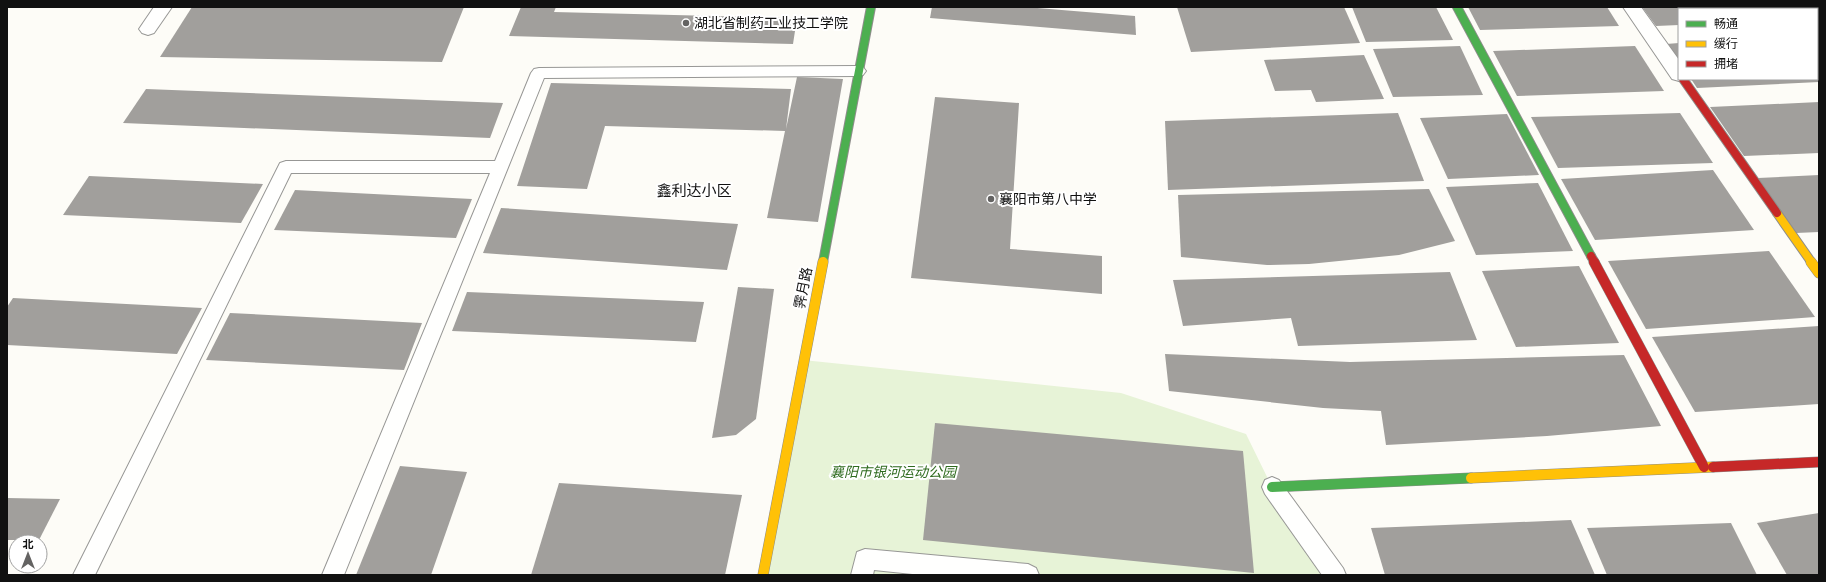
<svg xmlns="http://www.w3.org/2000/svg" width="1826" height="582" font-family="'Libre Baskerville','Noto Sans SC',serif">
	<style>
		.green { fill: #e7f3d7 }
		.building { fill: #a19f9c }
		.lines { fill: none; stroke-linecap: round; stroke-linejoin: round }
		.lane-casing { stroke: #979795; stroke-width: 2 }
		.street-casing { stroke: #979795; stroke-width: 2 }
		.fast-far1-casing { stroke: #8e8d8b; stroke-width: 10 }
		.fast-casing { stroke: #8e8d8b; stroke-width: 11 }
		.slow-far1-casing { stroke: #8e8d8b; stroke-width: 10 }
		.slow-casing { stroke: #8e8d8b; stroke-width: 11 }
		.jam-far1-casing { stroke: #8e8d8b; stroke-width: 10 }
		.jam-casing { stroke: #8e8d8b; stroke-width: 11 }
		.lane { fill: #fffffe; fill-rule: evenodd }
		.street { fill: #fffffe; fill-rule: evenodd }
		.fast-far1 { stroke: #4caf50; stroke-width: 8 }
		.fast { stroke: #4caf50; stroke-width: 10 }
		.slow-far1 { stroke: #ffc107; stroke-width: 8 }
		.slow { stroke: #ffc107; stroke-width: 10 }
		.jam-far1 { stroke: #c62828; stroke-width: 8 }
		.jam { stroke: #c62828; stroke-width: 10 }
		.poi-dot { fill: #646362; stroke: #fff; stroke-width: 1.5 }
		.labels { text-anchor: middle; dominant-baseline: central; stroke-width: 4; stroke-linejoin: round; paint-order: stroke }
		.poi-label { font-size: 14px; fill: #111; stroke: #fff; text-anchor: start }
		.street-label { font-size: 14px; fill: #111; stroke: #fff }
		.park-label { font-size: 14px; font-style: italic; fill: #2f6b1f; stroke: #fff }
		.neighbourhood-label { font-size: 15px; fill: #111; stroke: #fff }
	</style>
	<rect width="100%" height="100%" fill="#fdfcf7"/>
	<path class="green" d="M803,360L1121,393L1246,434L1272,487L1335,575H763Z"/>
	<g class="building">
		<path d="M192,7H464L442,62L160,57Z"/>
		<path d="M521,7H556L554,12L797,18L793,44L509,36Z"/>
		<path d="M932,7H1025L1135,16L1136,35L930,18Z"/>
		<path d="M1177,7H1344L1360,43L1191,52Z"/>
		<path d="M1352,7H1436L1453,40L1366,42Z"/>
		<path d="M1468,7H1607L1619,26L1480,30Z"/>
		<path d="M1642,7H1763L1764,9H1679V25L1656,26Z"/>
		<path d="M1803,7H1819V27L1817,24V9H1804Z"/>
		<path d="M1679,43V62L1666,44Z"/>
		<path d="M1460,46L1483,95L1393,97L1373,49Z"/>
		<path d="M1635,46L1664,91L1517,96L1493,51Z"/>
		<path d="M1364,55L1384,99L1316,102L1311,90L1275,91L1264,60Z"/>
		<path d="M797,77L843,79L818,222L767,218L785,131L605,126L587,189L517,186L551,83L791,89L786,129Z"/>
		<path d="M1691,79H1818L1819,82L1697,88Z"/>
		<path d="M146,89L503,103L490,138L123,123Z"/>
		<path d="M935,97L1019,103L1010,249L1102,256V294L911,278Z"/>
		<path d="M1819,102V153L1744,156L1710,107Z"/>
		<path d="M1398,113L1424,181L1168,190L1165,121Z"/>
		<path d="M1680,113L1713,163L1558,168L1531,117Z"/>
		<path d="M1507,114L1539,175L1448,179L1420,118Z"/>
		<path d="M1713,170L1754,230L1595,240L1561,179Z"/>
		<path d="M1819,175V232L1796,233L1758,178Z"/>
		<path d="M89,176L263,184L241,223L63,215Z"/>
		<path d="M1538,183L1573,251L1476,255L1446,187Z"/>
		<path d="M1429,189L1455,241L1399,255L1309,264L1267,265L1181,257L1178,195Z"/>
		<path d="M295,190L472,199L456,238L274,230Z"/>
		<path d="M501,208L738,224L727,270L483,253Z"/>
		<path d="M1769,251L1815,317L1646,329L1608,261Z"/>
		<path d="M1579,266L1619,343L1516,347L1482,271Z"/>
		<path d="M1450,272L1477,340L1298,346L1291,318L1183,326L1173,280Z"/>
		<path d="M738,287L774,289L756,419L736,435L712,438Z"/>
		<path d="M467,292L704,302L696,342L452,331Z"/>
		<path d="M13,298L202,308L177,354L7,345V307Z"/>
		<path d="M230,313L422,323L404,370L206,360Z"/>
		<path d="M1819,326V404L1695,412L1652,337Z"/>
		<path d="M1165,354L1350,362L1624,355L1661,426L1547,436L1386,445L1381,411L1323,408L1169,391Z"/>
		<path d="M935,423L1243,451L1254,573L923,540Z"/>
		<path d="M400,466L467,472L431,575H356Z"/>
		<path d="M559,483L742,495L725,575H531Z"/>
		<path d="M7,498L60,499L39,540H7Z"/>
		<path d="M1819,513V575H1787L1757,523Z"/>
		<path d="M1571,520L1595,575H1385L1371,528Z"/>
		<path d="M1731,523L1757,575H1607L1587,528Z"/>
	</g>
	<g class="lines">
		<defs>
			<g id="lane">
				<path d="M858,66L863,67L866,71L863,75L858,76L544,78L344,575H322L490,173H291L95,575H73L280,163L286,161H495L531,73L534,69L539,68Z"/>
				<path d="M1272,477L1279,480L1343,568L1346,575H1322L1265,494L1262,487L1265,480Z"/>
				<path d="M865,549L1028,564L1036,568L1039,575H922L874,570L873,575H851L857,552Z"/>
			</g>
			<g id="street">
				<path d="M154,7H172L154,33L148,35L142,33L139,29Z"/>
				<path d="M1623,7H1641L1679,60V79H1685L1679,81L1672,79Z"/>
				<path d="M1780,7H1799L1800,9H1781Z"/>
				<rect x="1817" y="34" width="2" height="14"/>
			</g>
			<g id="fast-far1">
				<path d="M1457,7L1591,256"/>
				<path d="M823,262L871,7"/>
			</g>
			<path id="fast" d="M1272,487L1471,478"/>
			<path id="slow-far1" d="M1777,213L1812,263"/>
			<g id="slow">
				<path d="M1811,262L1819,273"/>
				<path d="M1471,478L1713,467"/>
				<path d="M763,575L823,262"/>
			</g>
			<g id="jam-far1">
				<path d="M1683,79L1777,213"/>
				<path d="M1591,256L1595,263"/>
			</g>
			<g id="jam">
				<path d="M1594,262L1704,467"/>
				<path d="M1713,467L1819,462"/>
			</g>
		</defs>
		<use href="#lane" class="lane-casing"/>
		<use href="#street" class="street-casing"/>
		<use href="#fast-far1" class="fast-far1-casing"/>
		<use href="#fast" class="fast-casing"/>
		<use href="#slow-far1" class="slow-far1-casing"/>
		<use href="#slow" class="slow-casing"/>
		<use href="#jam-far1" class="jam-far1-casing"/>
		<use href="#jam" class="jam-casing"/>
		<use href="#lane" class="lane"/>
		<use href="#street" class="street"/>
		<use href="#fast-far1" class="fast-far1"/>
		<use href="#fast" class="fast"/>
		<use href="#slow-far1" class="slow-far1"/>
		<use href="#slow" class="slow"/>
		<use href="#jam-far1" class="jam-far1"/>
		<use href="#jam" class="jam"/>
	</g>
	<g class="poi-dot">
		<circle cx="686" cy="23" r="4"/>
		<circle cx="991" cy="199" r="4"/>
	</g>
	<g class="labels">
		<g class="poi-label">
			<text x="694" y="23">湖北省制药工业技工学院</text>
			<text x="999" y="199">襄阳市第八中学</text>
		</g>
		<g class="street-label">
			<text transform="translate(803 288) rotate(-79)">霁月路</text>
		</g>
		<g class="park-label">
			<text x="893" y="472">襄阳市银河运动公园</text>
		</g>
		<g class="neighbourhood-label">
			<text x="694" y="190">鑫利达小区</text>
		</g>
	</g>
	<rect width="1826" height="582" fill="none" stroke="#111111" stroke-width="16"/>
	<rect x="1678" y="8" width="140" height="72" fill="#ffffff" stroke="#a0a0a0"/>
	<rect x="1686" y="21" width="20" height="6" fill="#4caf50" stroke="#a0a0a0"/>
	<text x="1714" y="28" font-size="12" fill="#111111">畅通</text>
	<rect x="1686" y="41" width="20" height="6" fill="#ffc107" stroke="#a0a0a0"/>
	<text x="1714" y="48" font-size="12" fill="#111111">缓行</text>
	<rect x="1686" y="61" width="20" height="6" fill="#c62828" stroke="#a0a0a0"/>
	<text x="1714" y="68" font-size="12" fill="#111111">拥堵</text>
	<g transform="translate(28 554)"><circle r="19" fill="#ffffff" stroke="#a0a0a0"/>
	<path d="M0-3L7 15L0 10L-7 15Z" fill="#646362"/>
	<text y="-6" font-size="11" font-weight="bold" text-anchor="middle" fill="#111111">北</text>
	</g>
</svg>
